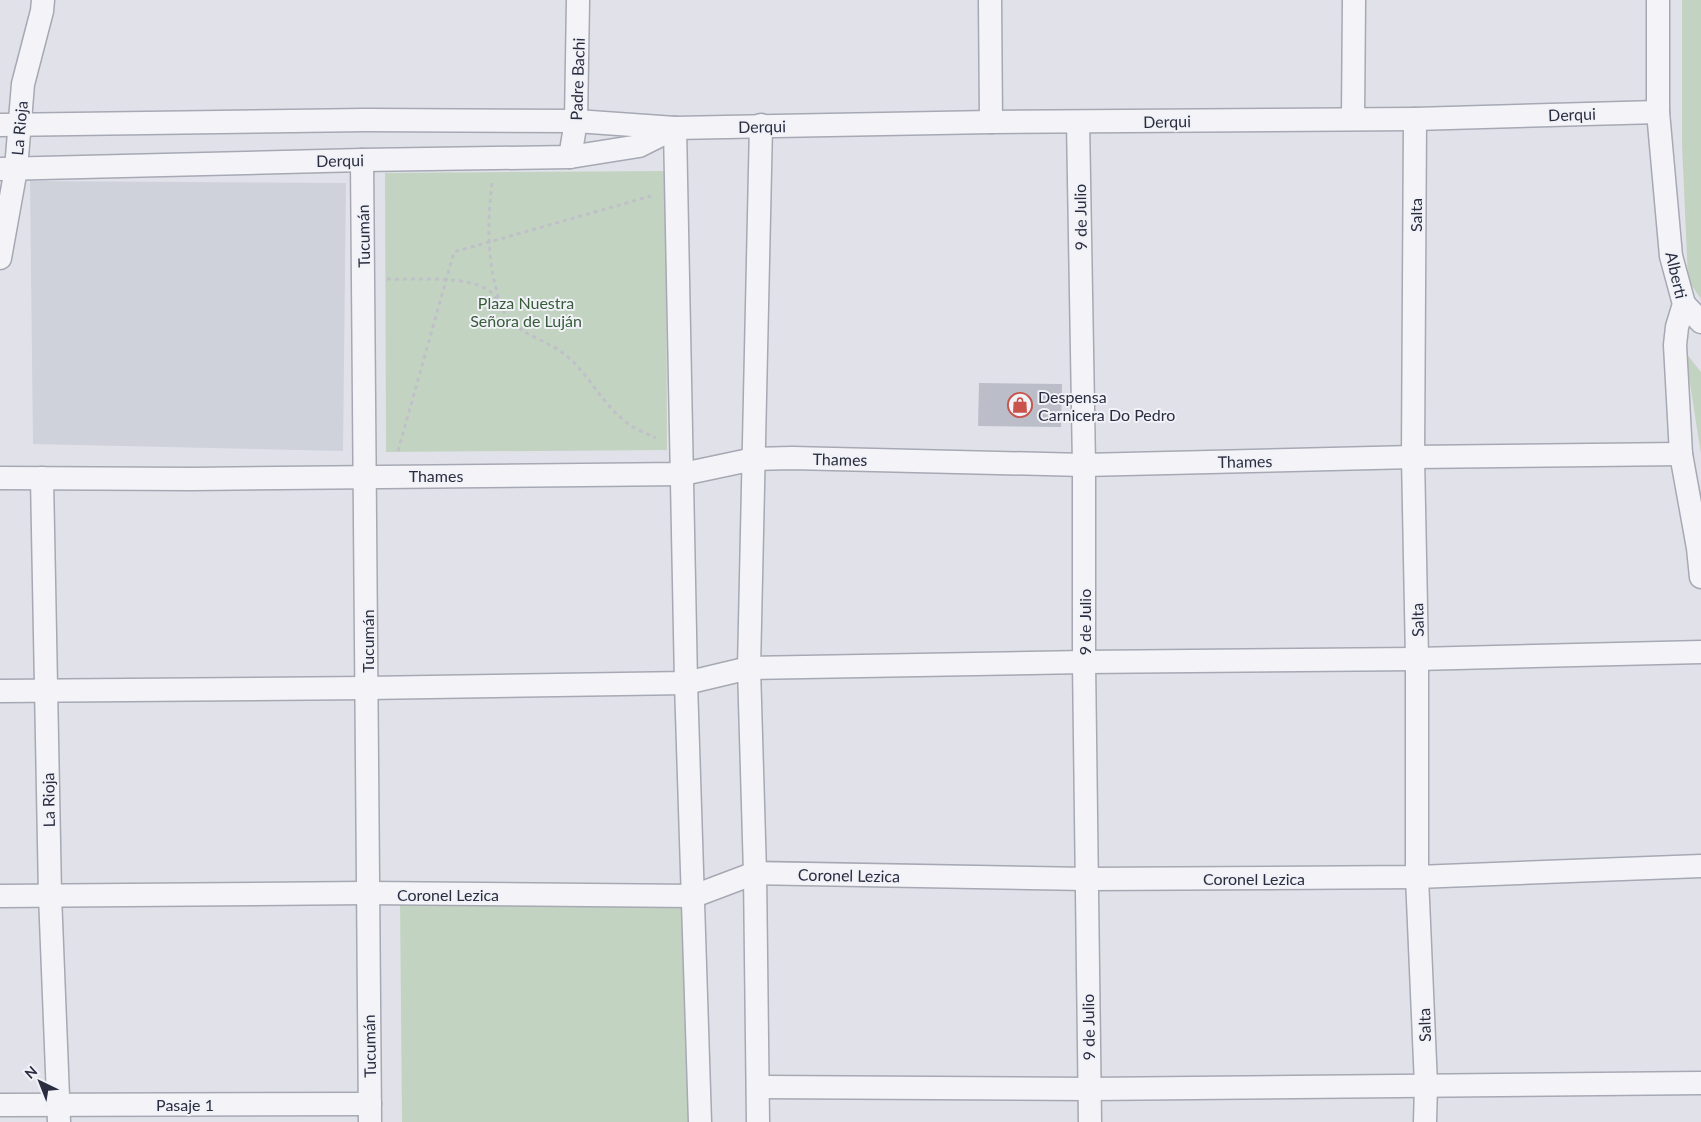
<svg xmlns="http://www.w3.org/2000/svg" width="1701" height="1122" font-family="Lato,sans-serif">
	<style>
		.built { fill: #cfd1db }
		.green { fill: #c3d3c2 }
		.building { fill: #bbbdc9 }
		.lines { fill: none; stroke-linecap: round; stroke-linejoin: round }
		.street-casing { stroke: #a6a8b3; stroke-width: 25 }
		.path { stroke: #bfc0c8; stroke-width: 3; stroke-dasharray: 4 4; stroke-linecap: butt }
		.street { stroke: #f4f4f8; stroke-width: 22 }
		.labels { text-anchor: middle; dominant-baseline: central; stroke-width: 4; stroke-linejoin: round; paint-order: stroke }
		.street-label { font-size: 16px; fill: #2a2d40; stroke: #f0f2f7 }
		.park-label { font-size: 16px; fill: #385b39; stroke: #f0f2f7 }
		.poi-label { font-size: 16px; fill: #2a2d40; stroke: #f0f2f7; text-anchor: start }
	</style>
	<rect width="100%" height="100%" fill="#e1e2e9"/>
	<path class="built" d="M30,181L346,183L343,451L33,444Z"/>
	<g class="green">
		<path d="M1682,0H1701V299L1688,280L1682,144Z"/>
		<path d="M666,171L667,450L386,452L385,173Z"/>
		<path d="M1685,352L1701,372V454Z"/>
		<path d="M690,899L692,1122H402L400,903Z"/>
	</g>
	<path class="building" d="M979,383L1062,384L1061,427L978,426Z"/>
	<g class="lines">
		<defs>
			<g id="street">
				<path d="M990,0L991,122"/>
				<path d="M1658,0V112L1671,256L1684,304L1677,327L1675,345L1681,454L1698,548L1701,577"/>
				<path d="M1353,118L1354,0"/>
				<path d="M1415,119L1413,457L1417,659V877L1426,1085L1425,1122"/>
				<path d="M1078,122L1084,465V662L1090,1122"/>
				<path d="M0,125L365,120L576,121L675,128L991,122L1415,119L1658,112"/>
				<path d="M675,128L686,683L700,1122"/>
				<path d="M570,157L576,121L578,0"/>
				<path d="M362,160C367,480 365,801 370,1122"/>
				<path d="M0,169L362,160L570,157L639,146L675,128"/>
				<path d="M0,258L16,169L23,84L42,11L43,0"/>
				<path d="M1684,304L1701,322"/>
				<path d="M0,478L192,479L683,474L754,459L792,458L1084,465L1413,457L1681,454"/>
				<path d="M42,478L50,895L59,1122"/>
				<path d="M0,691L367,688L686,683L749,668L1084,662L1417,659L1701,652"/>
				<path d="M0,896L367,893L694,896L755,873L1086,879L1417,877L1701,866"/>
				<path d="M758,1087L1089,1089L1701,1083"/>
				<path d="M0,1105L370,1104"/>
				<path d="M758,1122L755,873L749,668L761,125"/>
			</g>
		</defs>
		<use href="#street" class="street-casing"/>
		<g class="path">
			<path d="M492,183C487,227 487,257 499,300"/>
			<path d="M387,279C414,280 466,275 488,290C499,297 502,311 510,320C525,337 550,341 568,357C590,376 602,404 626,422C634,429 646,433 656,438"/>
			<path d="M398,451L454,252L651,196"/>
		</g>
		<use href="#street" class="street"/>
	</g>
	<defs>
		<symbol id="shop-ring" viewBox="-11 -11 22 22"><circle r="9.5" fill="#f0f2f7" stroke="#c9534b" stroke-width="1.5"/><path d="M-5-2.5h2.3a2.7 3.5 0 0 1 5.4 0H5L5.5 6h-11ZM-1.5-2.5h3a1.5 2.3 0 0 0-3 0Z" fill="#c9534b"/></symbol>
	</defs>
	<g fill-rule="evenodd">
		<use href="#shop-ring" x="1006" y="391" width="28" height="28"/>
	</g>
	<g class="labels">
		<g class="street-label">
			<text transform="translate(577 79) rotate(-88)">Padre Bachi</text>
			<text transform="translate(1572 114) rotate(-2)">Derqui</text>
			<text transform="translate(1167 121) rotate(-1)">Derqui</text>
			<text transform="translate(762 126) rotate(-1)">Derqui</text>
			<text transform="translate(19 128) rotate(-85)">La Rioja</text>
			<text transform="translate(340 160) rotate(-1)">Derqui</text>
			<text transform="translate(1415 215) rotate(-90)">Salta</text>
			<text transform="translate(1080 217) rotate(-91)">9 de Julio</text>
			<text transform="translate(363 236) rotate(-91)">Tucumán</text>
			<text transform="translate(1677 275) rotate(77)">Alberti</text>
			<text transform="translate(840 459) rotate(1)">Thames</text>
			<text transform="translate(1245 461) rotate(-1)">Thames</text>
			<text x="436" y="475">Thames</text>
			<text transform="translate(1417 620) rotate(-91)">Salta</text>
			<text transform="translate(1084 622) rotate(-90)">9 de Julio</text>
			<text transform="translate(367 641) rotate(-90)">Tucumán</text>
			<text transform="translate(48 800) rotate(-91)">La Rioja</text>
			<text transform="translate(849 875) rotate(1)">Coronel Lezica</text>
			<text x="1254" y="878">Coronel Lezica</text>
			<text x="448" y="894">Coronel Lezica</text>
			<text transform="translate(1424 1025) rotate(-92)">Salta</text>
			<text transform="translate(1088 1027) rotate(-91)">9 de Julio</text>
			<text transform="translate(369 1046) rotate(-91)">Tucumán</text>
			<text x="185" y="1104">Pasaje 1</text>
		</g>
		<g class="park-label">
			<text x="526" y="302">Plaza Nuestra<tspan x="526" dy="18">Señora de Luján</tspan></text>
		</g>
		<g class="poi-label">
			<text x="1038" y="396">Despensa<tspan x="1038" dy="18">Carnicera Do Pedro</tspan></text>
		</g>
	</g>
	<g transform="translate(40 1082) rotate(317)" stroke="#f0f2f7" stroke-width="4" paint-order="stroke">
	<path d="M0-4L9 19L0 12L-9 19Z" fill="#2a2d40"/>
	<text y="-8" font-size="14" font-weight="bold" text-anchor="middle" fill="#2a2d40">N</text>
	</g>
</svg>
